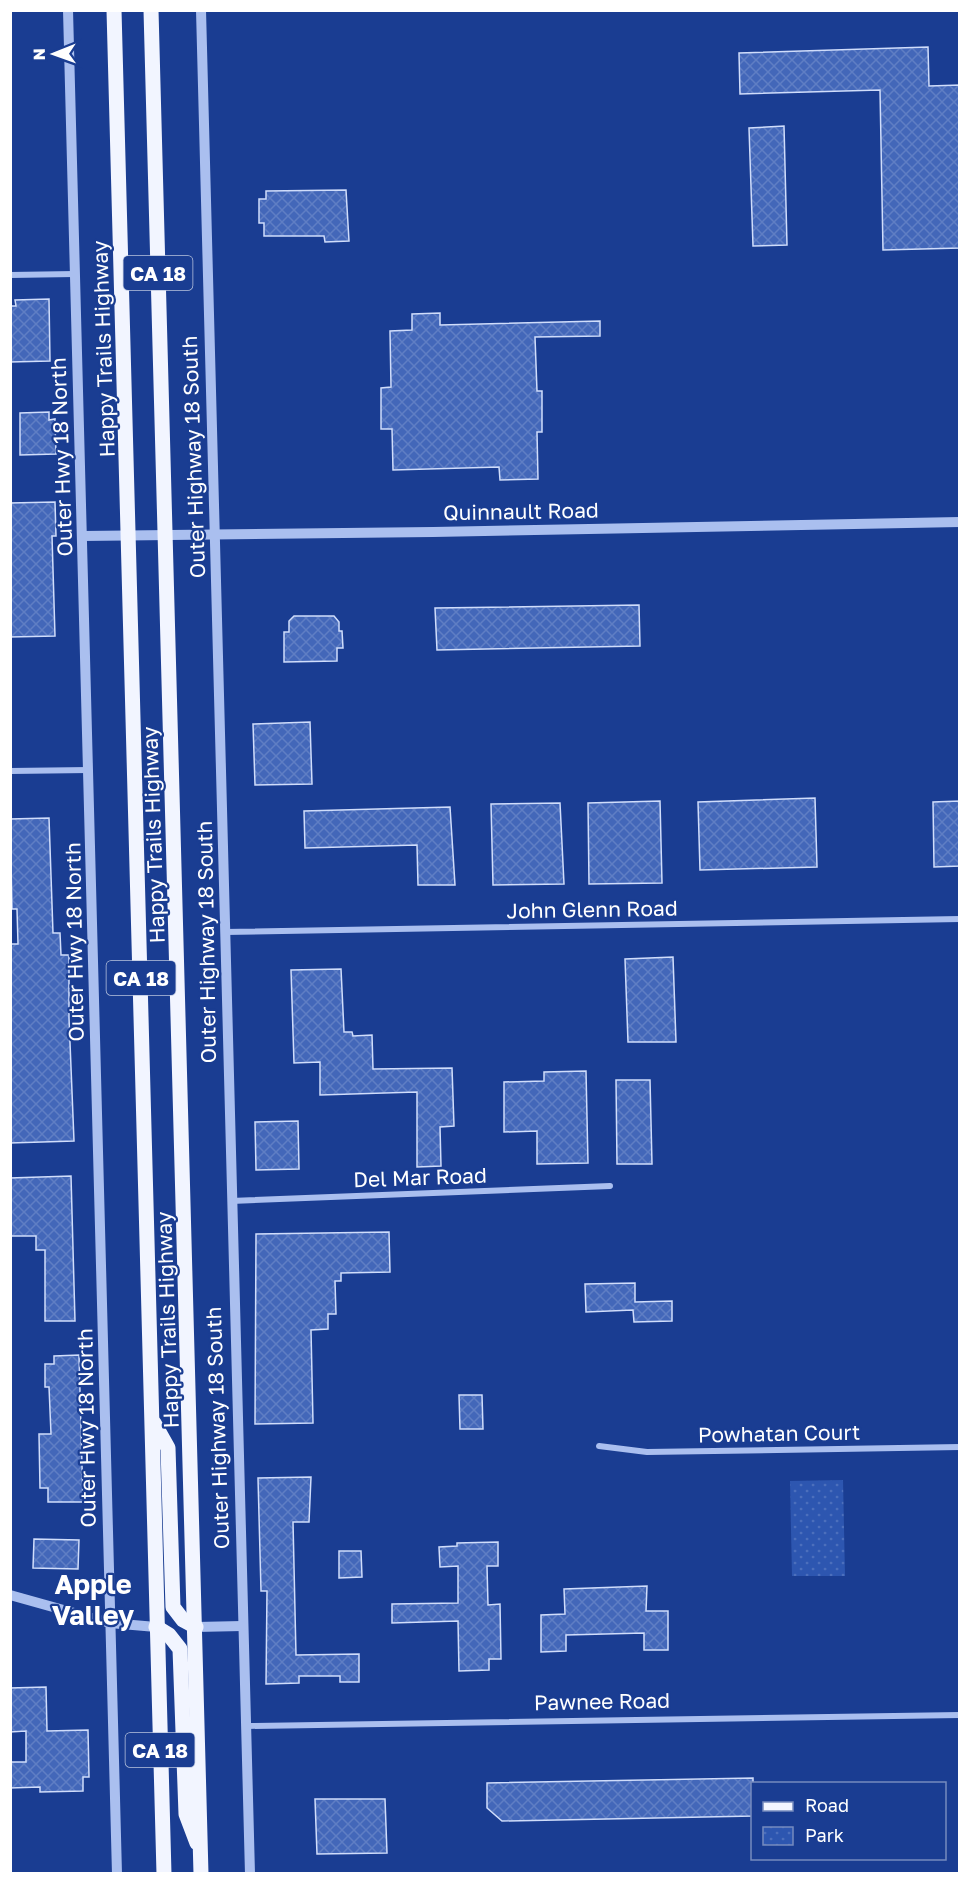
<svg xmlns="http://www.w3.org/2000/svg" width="970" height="1884" font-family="'Golos Text',sans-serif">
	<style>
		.park { fill: url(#park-dots) }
		.building { fill: url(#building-cross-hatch); stroke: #d0ddfb; stroke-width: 1.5 }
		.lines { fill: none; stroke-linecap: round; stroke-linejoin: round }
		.minor { stroke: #aabfef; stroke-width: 6 }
		.tertiary { stroke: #aabfef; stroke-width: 10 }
		.primary { stroke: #f2f5ff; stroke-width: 15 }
		.labels { text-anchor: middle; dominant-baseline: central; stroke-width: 4.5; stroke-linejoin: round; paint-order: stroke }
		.shield { fill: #1a3d92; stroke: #bac5de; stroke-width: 1.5 }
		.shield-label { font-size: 20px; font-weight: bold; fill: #fff }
		.street-label { font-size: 21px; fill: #fff; stroke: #1a3d92 }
		.district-label { font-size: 27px; font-weight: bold; fill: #fff; stroke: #1a3d92 }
	</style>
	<defs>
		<pattern id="park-dots" width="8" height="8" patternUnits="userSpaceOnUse" patternTransform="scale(1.5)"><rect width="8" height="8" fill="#2d56b0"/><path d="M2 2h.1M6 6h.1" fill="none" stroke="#4c6fbc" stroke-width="1.8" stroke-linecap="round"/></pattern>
		<pattern id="building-cross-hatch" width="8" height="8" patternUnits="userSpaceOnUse" patternTransform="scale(1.5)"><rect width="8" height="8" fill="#4367b9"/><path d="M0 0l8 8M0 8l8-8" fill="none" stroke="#5f7ec4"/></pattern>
	</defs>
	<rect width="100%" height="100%" fill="#1a3d92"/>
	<path class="park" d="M843,1480L845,1576H792L790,1481Z"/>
	<g class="building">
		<path d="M928,47L929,86L960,85V248L883,250L880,90L740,94L739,53Z"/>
		<path d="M784,126L787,245L753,246L749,128Z"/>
		<path d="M346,190L349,241L325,242L324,236H264V223H259V199H266V191Z"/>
		<path d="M49,299L50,361L10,362V306H16L15,300Z"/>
		<path d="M440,313V325L600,321V336L535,337L537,391H542V432H537L538,479L500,480L499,467L393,470L392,429H381V388L391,387L390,331L412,330V314Z"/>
		<path d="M49,412V420L55,419L56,454L20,455V413Z"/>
		<path d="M55,502L56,536H52L55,636L10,637V503Z"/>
		<path d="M639,605L640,646L437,650L435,608Z"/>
		<path d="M294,616H334L339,622V631H342L343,648H337V661L284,662V632H289V621Z"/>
		<path d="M310,722L312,784L255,785L253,724Z"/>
		<path d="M815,798L817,867L700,870L698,802Z"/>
		<path d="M660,801L662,883L589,884L588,803Z"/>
		<path d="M960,801V866L934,867L933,802Z"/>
		<path d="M560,803L564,884L493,885L491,804Z"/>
		<path d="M450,807L455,885H418L417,845L305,848L304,811Z"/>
		<path d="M49,818L53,933H60L61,955H69V1018L74,1141L10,1143V944H18L17,909H12L10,819Z"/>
		<path d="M673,957L676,1042H628L625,959Z"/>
		<path d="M341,969L344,1032H352L353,1036L372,1035L373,1069L452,1068L454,1126L440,1127L441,1166L417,1167V1092L320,1095V1062L294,1063L291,970Z"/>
		<path d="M586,1071L588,1163L537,1164V1131L504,1132V1082L544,1081V1072Z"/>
		<path d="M616,1080H650L652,1164H617Z"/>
		<path d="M298,1121L299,1169L256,1170L255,1122Z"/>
		<path d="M71,1176L75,1321H45V1250H36V1236H10V1178Z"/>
		<path d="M389,1232L390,1272L341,1273V1281H335L336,1314H328V1329L311,1330L313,1423L255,1424L256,1234Z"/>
		<path d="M635,1283V1302L672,1301V1321L634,1322L633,1310L586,1312L585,1284Z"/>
		<path d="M79,1355L83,1502H48V1488H40L39,1434H51L49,1387H45V1364H54V1356Z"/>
		<path d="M459,1395H482L483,1429H460Z"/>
		<path d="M311,1477L309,1522H293L296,1655L359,1654V1682H340V1676H299V1683L266,1684L267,1591H261L258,1478Z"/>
		<path d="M34,1539L79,1540L78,1569L33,1568Z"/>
		<path d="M498,1542V1566H487L488,1605L500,1604L501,1659H489V1670L459,1671L458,1621L392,1623V1604L458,1603V1566L440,1567L439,1547L457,1546V1543Z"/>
		<path d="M339,1551H361L362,1577L339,1578Z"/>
		<path d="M647,1586L646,1611H668V1650H644V1633L566,1635V1651L541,1652V1615L565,1614L564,1589Z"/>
		<path d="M46,1687L47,1731L88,1730L89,1777H83V1791L40,1792V1787L10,1788V1762H26V1731L10,1732V1688Z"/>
		<path d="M753,1778V1816L502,1821L487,1808V1783Z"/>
		<path d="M315,1799H385L387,1853L317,1854Z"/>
	</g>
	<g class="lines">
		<g class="minor">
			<path d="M10,275L75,274"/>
			<path d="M10,771L89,770"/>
			<path d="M225,932L960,919"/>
			<path d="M231,1201L610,1186"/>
			<path d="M599,1446L647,1452L960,1447"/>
			<path d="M246,1726L960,1715"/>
		</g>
		<g class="tertiary">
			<path d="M68,10L117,1874"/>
			<path d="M201,10L250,1874"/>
			<path d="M83,536L433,532L960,522"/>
			<path d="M10,1595L110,1623L156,1627"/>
			<path d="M196,1627L242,1626"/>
		</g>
		<g class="primary">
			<path d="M114,10L164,1874"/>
			<path d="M151,10L201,1874"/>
			<path d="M154,1423L168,1448L173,1607L183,1620L196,1627"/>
			<path d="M156,1627L169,1635L180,1649L186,1814L197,1843"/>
		</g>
	</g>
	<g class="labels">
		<g class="shield">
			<rect x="123.5" y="256" width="69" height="34" rx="4.5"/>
			<rect x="106.5" y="961" width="69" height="34" rx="4.5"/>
			<rect x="125.5" y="1733" width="69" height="34" rx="4.5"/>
		</g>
		<g class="shield-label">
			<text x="158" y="273">CA 18</text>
			<text x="141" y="978">CA 18</text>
			<text x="160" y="1750">CA 18</text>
		</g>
		<g class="street-label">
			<text transform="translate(103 349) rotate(-92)">Happy Trails Highway</text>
			<text transform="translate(61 457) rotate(-92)">Outer Hwy 18 North</text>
			<text transform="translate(193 457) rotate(-92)">Outer Highway 18 South</text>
			<text transform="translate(521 511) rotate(-1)">Quinnault Road</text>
			<text transform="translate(153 835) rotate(-92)">Happy Trails Highway</text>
			<text transform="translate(592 909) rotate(-1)">John Glenn Road</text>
			<text transform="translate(74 942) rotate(-91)">Outer Hwy 18 North</text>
			<text transform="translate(206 942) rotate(-91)">Outer Highway 18 South</text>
			<text transform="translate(420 1177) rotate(-2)">Del Mar Road</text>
			<text transform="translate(167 1320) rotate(-92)">Happy Trails Highway</text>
			<text transform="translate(86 1428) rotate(-91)">Outer Hwy 18 North</text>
			<text transform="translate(217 1428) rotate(-92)">Outer Highway 18 South</text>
			<text transform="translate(779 1433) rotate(-1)">Powhatan Court</text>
			<text transform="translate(602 1701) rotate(-1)">Pawnee Road</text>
		</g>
		<g class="district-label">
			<text x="93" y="1584">Apple<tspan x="93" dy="31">Valley</tspan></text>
		</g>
	</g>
	<rect width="970" height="1884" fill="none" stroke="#ffffff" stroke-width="24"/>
	<rect x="751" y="1782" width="195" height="78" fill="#1a3d92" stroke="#768bbe" stroke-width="1.5"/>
	<rect x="763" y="1802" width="30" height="9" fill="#f2f5ff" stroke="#768bbe" stroke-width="1.5"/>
	<text x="805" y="1812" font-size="18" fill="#ffffff">Road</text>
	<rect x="763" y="1827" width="30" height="18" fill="url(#park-dots)" stroke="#768bbe" stroke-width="1.5"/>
	<text x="805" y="1842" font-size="18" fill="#ffffff">Park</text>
	<g transform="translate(54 54) rotate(269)" stroke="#1a3d92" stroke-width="4.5" paint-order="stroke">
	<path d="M0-4.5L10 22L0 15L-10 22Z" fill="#ffffff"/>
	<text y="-9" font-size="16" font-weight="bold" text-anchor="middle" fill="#ffffff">N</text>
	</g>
</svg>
